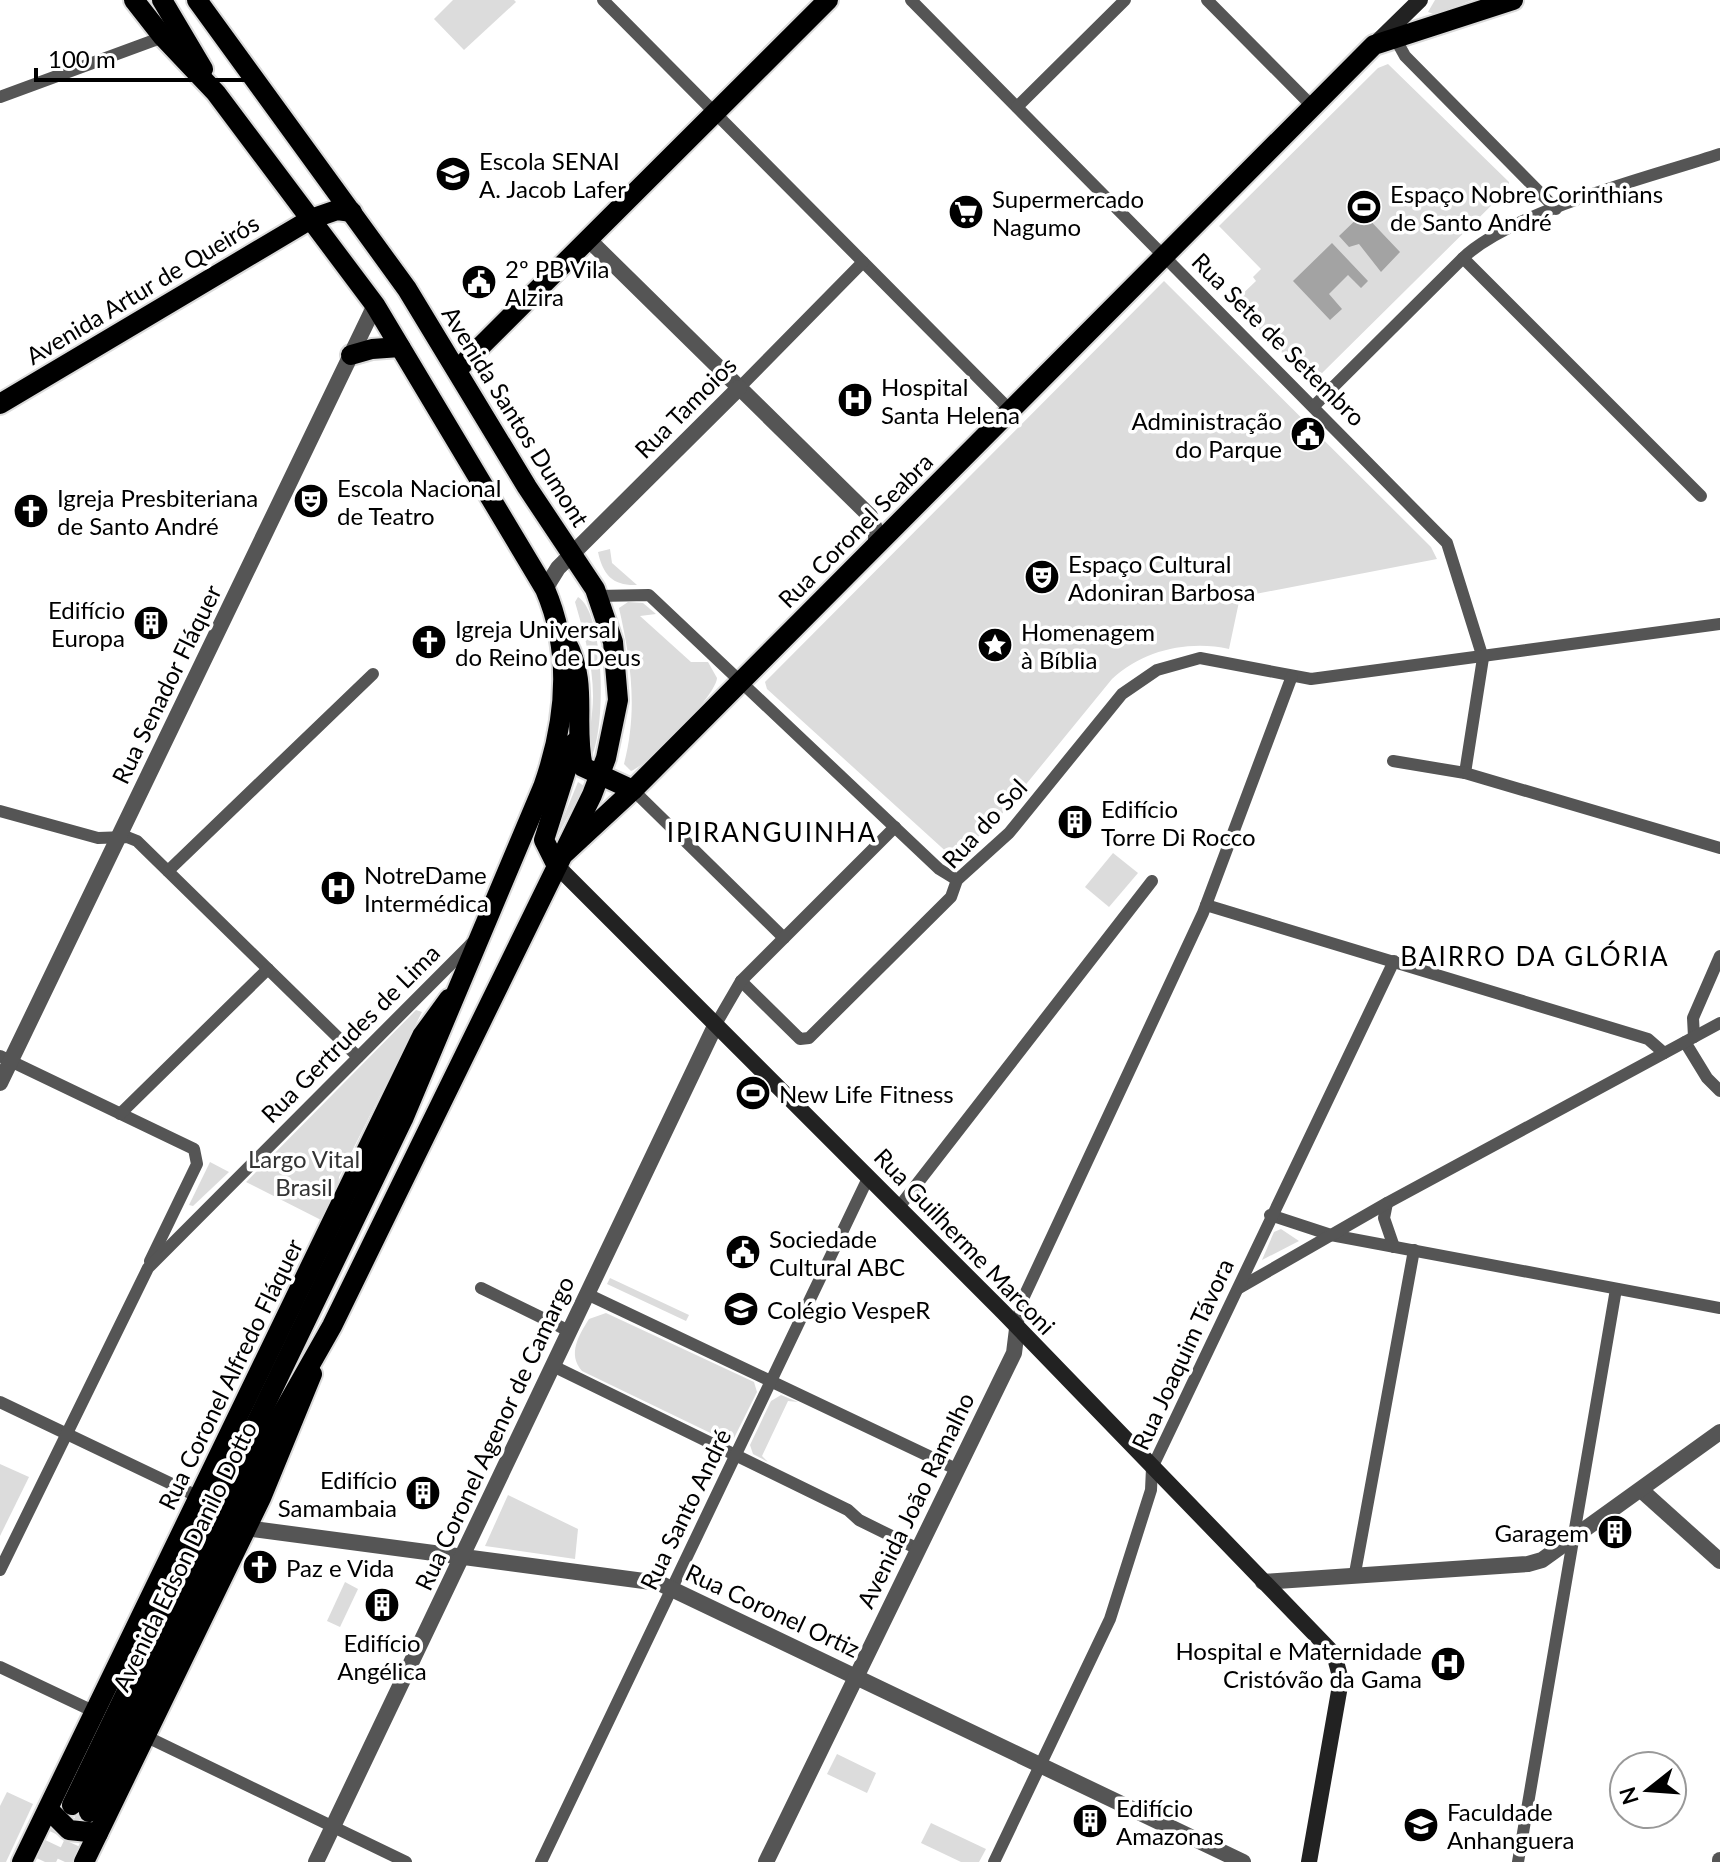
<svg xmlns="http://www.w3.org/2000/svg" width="1720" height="1862" font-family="Lato,sans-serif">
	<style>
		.green { fill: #dcdcdc }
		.water { fill: #a3a3a3 }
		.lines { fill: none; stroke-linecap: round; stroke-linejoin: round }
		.trunk-tunnel { stroke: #d9d9d9; stroke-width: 20; stroke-dasharray: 20 10; stroke-linecap: butt }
		.primary-casing { stroke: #dbdbdb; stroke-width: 24 }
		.trunk-casing { stroke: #dbdbdb; stroke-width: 24 }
		.minor { stroke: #555; stroke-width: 12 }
		.tertiary { stroke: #555; stroke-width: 16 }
		.secondary { stroke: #222; stroke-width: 16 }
		.primary { stroke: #000; stroke-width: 20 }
		.trunk { stroke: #000; stroke-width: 20 }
		.labels { text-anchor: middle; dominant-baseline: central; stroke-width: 7; stroke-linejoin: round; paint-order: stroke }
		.poi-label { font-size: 24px; fill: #000; stroke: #fff; text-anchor: start }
		.street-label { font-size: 24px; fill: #000; stroke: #fff }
		.park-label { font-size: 24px; fill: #333; stroke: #fff }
		.neighbourhood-label { font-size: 26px; letter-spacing: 2px; fill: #000; stroke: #fff }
	</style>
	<rect width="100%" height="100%" fill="#fff"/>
	<g class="green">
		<path d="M453,0H514L516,2L464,50L434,19Z"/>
		<path d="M1435,0H1473L1434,14L1428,12Z"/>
		<path d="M1388,64L1509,182V188L1315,380H1309L1233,303L1256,281L1253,277L1261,269L1219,226L1378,68Z"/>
		<path d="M1164,281L1431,547L1437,559L1240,597L1229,649C1189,640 1143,650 1112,679L1001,815L958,856H951L767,689L765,682Z"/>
		<path d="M610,549L612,563L637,585C614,586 603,576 598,552Z"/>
		<path d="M578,597C605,613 607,732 590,760C587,738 593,718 593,696C593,664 584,633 575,602Z"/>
		<path d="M628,602L643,603L656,614L640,616L691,662H708L717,678C716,696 649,764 631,771L624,764C638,710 631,661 619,608Z"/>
		<path d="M578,782L584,786L556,839L555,838Z"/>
		<path d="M1113,853L1138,873L1109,907L1085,887Z"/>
		<path d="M416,1010L422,1012L339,1177L338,1190L325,1222L246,1182Z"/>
		<path d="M210,1162L229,1172L193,1206L189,1205Z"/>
		<path d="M1281,1229L1299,1241L1262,1260L1274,1232Z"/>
		<path d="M610,1278L689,1315L686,1321L607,1284Z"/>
		<path d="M606,1313L754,1382L757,1392L734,1438L725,1440L582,1371C567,1354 579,1335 589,1319Z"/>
		<path d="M781,1395L798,1402L788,1401L762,1456L768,1462L753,1454L750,1445L771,1401Z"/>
		<path d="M0,1464L29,1477L0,1536Z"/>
		<path d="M508,1495L578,1529L575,1559L485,1546Z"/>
		<path d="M345,1582L358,1589L340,1627L327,1621Z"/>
		<path d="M837,1754L876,1773L867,1793L827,1774Z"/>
		<path d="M7,1792L33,1804L6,1862H0V1806Z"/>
		<path d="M931,1823L986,1849L979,1862H961L921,1843Z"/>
	</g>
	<g class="water">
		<path d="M1363,213L1400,252L1381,272L1359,244L1349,247L1339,236Z"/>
		<path d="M1332,243L1368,281L1361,288L1348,275L1329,294L1342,309L1330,320L1293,281Z"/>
	</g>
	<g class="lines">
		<g class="trunk-tunnel">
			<path d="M45,1862L69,1812"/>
			<path d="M65,1862L85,1819"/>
		</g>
		<defs>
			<g id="primary">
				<path d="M457,370L828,0"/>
				<path d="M0,404L311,219"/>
				<path d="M565,853L633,790L1374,45L1513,0"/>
				<path d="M48,1809L69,1830L98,1833"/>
				<path d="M22,1862L422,1036L449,999"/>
				<path d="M84,1862L261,1498L312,1374"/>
			</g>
			<g id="trunk">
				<path d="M162,0L203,69"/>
				<path d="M311,219L337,210L352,212"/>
				<path d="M351,355L372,349L400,347"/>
				<path d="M566,642C589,683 573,724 583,767L633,790"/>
				<path d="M557,866L544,840L575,742"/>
				<path d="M72,1805L403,1119L543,787C566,722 573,654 545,589L375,305L216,93L163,37L134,0"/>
				<path d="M89,1812L278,1421L332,1326L592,795L606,758L618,700L613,642L595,589L527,487L407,289L197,0"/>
			</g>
		</defs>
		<use href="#primary" class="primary-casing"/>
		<use href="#trunk" class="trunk-casing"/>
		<g class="minor">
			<path d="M603,0L1011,411"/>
			<path d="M911,0L1447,543L1483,658L1465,773"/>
			<path d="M1207,0L1313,107"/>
			<path d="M1395,38L1405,56L1556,209"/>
			<path d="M0,97L163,37"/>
			<path d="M1017,107L1125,0"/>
			<path d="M1463,258L1701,496"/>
			<path d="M739,388L863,262"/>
			<path d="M1314,406L1463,258C1512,211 1651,177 1720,154"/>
			<path d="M598,596L649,595L939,869L957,880"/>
			<path d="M1393,761L1465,773L1720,848"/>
			<path d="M633,790L784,938"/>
			<path d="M0,811L98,838L127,837L137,841L358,1057"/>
			<path d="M168,871L373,674"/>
			<path d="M1206,905L1648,1039L1664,1053"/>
			<path d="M741,981L800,1039L809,1038L951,897L957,880L1009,833L1122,694L1157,670L1200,658L1311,679L1720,624"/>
			<path d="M716,1024L741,981L895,827"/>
			<path d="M1694,1037L1693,1018L1720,956"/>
			<path d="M1685,1042L1707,1078L1720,1091"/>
			<path d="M0,1056L194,1149L197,1164L150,1261"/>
			<path d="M120,1114L268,969"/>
			<path d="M1387,1203L1384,1218L1394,1247"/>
			<path d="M899,1207L1152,881"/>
			<path d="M1270,1215L1331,1235L1720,1308"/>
			<path d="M481,1288L569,1331"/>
			<path d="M1239,1288L1387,1203L1720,1023"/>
			<path d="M587,1294L956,1469"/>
			<path d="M1017,1329L1021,1303L1203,913L1292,676"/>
			<path d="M553,1366L848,1510L859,1520L918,1549"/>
			<path d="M0,1402L199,1497"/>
			<path d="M0,1570L148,1268L473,942"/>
			<path d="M1355,1573L1414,1250"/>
			<path d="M0,1667L95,1712"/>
			<path d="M145,1736L406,1862"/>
			<path d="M541,1862L869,1176"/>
			<path d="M994,1862L1110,1619L1151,1490L1152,1468L1394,961"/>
			<path d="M1518,1862L1616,1289"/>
		</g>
		<g class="tertiary">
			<path d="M588,239L870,516L876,531V546"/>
			<path d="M545,589L558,568L739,388"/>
			<path d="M0,1083L375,305"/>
			<path d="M1641,1490L1720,1561"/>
			<path d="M246,1528L659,1583L1243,1862"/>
			<path d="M1263,1582L1528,1564L1542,1560L1720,1432"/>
			<path d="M316,1862L716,1024"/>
			<path d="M766,1862L1014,1353L1017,1329"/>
			<path d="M1720,1862V1860"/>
		</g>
		<g class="secondary">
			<path d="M1375,44L1420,0"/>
			<path d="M557,866L1003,1312L1334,1654L1341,1680L1309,1862"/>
		</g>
		<use href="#primary" class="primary"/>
		<use href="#trunk" class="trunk"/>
	</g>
	<defs>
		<symbol id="university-disc" viewBox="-11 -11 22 22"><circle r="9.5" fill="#000" stroke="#fff"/><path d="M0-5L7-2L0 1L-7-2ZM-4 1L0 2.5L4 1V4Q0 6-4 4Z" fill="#fff"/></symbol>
		<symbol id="stadium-disc" viewBox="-11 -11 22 22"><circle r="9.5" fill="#000" stroke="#fff"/><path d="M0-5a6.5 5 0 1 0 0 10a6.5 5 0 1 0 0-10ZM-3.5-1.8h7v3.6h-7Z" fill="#fff"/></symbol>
		<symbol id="supermarket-disc" viewBox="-11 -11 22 22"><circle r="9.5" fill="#000" stroke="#fff"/><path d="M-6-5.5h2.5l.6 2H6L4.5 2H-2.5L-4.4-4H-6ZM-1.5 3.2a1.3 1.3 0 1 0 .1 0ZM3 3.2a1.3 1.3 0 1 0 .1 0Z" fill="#fff"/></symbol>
		<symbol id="civic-disc" viewBox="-11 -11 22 22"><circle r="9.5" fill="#000" stroke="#fff"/><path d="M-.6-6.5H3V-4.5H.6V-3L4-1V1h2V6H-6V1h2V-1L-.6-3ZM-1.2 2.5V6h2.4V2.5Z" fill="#fff"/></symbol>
		<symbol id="hospital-disc" viewBox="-11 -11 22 22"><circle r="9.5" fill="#000" stroke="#fff"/><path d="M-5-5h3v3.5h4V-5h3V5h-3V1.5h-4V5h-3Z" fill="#fff"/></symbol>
		<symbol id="theatre-disc" viewBox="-11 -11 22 22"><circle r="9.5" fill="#000" stroke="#fff"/><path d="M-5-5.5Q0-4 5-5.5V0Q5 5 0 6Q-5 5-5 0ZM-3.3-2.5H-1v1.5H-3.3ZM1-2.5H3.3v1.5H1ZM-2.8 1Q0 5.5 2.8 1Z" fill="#fff"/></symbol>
		<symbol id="church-disc" viewBox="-11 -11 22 22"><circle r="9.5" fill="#000" stroke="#fff"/><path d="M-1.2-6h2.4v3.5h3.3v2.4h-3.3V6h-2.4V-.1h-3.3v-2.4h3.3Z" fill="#fff"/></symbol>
		<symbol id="building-disc" viewBox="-11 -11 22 22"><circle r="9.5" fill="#000" stroke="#fff"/><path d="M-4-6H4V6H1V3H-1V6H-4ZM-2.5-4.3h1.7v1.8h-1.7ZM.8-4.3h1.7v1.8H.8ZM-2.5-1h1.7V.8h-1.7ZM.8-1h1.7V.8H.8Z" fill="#fff"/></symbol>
		<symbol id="sight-disc" viewBox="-11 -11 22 22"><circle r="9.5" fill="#000" stroke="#fff"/><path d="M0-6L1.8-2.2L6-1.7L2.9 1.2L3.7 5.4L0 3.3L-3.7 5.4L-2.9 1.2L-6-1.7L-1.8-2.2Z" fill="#fff"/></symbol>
		<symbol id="school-disc" viewBox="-11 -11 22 22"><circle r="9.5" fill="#000" stroke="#fff"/><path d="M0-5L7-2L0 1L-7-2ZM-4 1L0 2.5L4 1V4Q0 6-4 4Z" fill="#fff"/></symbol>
	</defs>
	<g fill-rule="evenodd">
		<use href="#university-disc" x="433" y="154" width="40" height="40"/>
		<use href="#stadium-disc" x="1344" y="187" width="40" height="40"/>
		<use href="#supermarket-disc" x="946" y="192" width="40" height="40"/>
		<use href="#civic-disc" x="459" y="262" width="40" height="40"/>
		<use href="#hospital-disc" x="835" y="380" width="40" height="40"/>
		<use href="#civic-disc" x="1288" y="414" width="40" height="40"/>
		<use href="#theatre-disc" x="291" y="481" width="40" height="40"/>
		<use href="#church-disc" x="11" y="491" width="40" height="40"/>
		<use href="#theatre-disc" x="1022" y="557" width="40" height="40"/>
		<use href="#building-disc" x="131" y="603" width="40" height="40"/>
		<use href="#church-disc" x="409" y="622" width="40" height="40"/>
		<use href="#sight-disc" x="975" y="625" width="40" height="40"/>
		<use href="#building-disc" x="1055" y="802" width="40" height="40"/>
		<use href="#hospital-disc" x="318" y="868" width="40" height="40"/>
		<use href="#stadium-disc" x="733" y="1073" width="40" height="40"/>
		<use href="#civic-disc" x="723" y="1232" width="40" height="40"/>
		<use href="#school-disc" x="721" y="1289" width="40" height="40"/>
		<use href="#building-disc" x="403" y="1473" width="40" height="40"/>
		<use href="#building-disc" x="1595" y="1512" width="40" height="40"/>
		<use href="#church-disc" x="240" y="1547" width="40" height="40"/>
		<use href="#building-disc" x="362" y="1585" width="40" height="40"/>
		<use href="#hospital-disc" x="1428" y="1644" width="40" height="40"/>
		<use href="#building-disc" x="1070" y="1801" width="40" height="40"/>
		<use href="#university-disc" x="1401" y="1805" width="40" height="40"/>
	</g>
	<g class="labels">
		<g class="poi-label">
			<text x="479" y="160">Escola SENAI<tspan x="479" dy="28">A. Jacob Lafer</tspan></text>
			<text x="1390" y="193">Espaço Nobre Corinthians<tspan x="1390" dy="28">de Santo André</tspan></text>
			<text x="992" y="198">Supermercado<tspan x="992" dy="28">Nagumo</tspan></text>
			<text x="505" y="268">2º PB Vila<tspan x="505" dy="28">Alzira</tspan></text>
			<text x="881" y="386">Hospital<tspan x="881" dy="28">Santa Helena</tspan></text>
			<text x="1282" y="420" text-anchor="end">Administração<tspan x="1282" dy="28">do Parque</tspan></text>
			<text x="337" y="487">Escola Nacional<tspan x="337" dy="28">de Teatro</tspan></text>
			<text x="57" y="497">Igreja Presbiteriana<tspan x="57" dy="28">de Santo André</tspan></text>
			<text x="1068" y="563">Espaço Cultural<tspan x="1068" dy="28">Adoniran Barbosa</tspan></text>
			<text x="125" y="609" text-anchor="end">Edifício<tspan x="125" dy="28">Europa</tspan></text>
			<text x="455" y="628">Igreja Universal<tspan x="455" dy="28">do Reino de Deus</tspan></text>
			<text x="1021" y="631">Homenagem<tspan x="1021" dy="28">à Bíblia</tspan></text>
			<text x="1101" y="808">Edifício<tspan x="1101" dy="28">Torre Di Rocco</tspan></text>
			<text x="364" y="874">NotreDame<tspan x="364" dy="28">Intermédica</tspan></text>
			<text x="779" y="1093">New Life Fitness</text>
			<text x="769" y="1238">Sociedade<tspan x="769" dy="28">Cultural ABC</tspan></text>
			<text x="767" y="1309">Colégio VespeR</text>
			<text x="397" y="1479" text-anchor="end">Edifício<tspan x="397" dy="28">Samambaia</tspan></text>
			<text x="1589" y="1532" text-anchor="end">Garagem</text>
			<text x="286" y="1567">Paz e Vida</text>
			<text x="382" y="1642" text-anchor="middle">Edifício<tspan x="382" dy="28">Angélica</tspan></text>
			<text x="1422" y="1650" text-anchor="end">Hospital e Maternidade<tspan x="1422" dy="28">Cristóvão da Gama</tspan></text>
			<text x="1116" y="1807">Edifício<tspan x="1116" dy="28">Amazonas</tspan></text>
			<text x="1447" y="1811">Faculdade<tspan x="1447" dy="28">Anhanguera</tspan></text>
		</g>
		<g class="street-label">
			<text transform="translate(142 289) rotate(-31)">Avenida Artur de Queirós</text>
			<text transform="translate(1279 339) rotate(45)">Rua Sete de Setembro</text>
			<text transform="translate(685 407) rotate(-45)">Rua Tamoios</text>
			<text transform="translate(516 416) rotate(58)">Avenida Santos Dumont</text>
			<text transform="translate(855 530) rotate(-45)">Rua Coronel Seabra</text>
			<text transform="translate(166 684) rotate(-64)">Rua Senador Fláquer</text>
			<text transform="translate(984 823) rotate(-47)">Rua do Sol</text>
			<text transform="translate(350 1033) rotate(-45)">Rua Gertrudes de Lima</text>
			<text transform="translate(965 1241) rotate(46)">Rua Guilherme Marconi</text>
			<text transform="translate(1182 1354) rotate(-65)">Rua Joaquim Távora</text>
			<text transform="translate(230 1374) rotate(-64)">Rua Coronel Alfredo Fláquer</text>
			<text transform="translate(494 1433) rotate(-65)">Rua Coronel Agenor de Camargo</text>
			<text transform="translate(915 1500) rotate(-64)">Avenida João Ramalho</text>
			<text transform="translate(685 1509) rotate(-64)">Rua Santo André</text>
			<text transform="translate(184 1556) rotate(-64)">Avenida Edson Danilo Dotto</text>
			<text transform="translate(773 1610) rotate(25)">Rua Coronel Ortiz</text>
		</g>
		<g class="park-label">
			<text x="304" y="1158">Largo Vital<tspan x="304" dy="28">Brasil</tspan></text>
		</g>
		<g class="neighbourhood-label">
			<text x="772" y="832">IPIRANGUINHA</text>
			<text x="1535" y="956">BAIRRO DA GLÓRIA</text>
		</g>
	</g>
	<g transform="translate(1648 1790) rotate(253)"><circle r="38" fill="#ffffff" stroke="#999999" stroke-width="2"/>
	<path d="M0-6L14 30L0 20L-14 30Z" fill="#000000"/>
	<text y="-12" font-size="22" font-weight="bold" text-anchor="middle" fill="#000000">N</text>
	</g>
	<path d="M36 68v12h220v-12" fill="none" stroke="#000000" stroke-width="4"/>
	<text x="48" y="68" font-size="24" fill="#000000" stroke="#ffffff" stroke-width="6" paint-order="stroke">100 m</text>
</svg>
